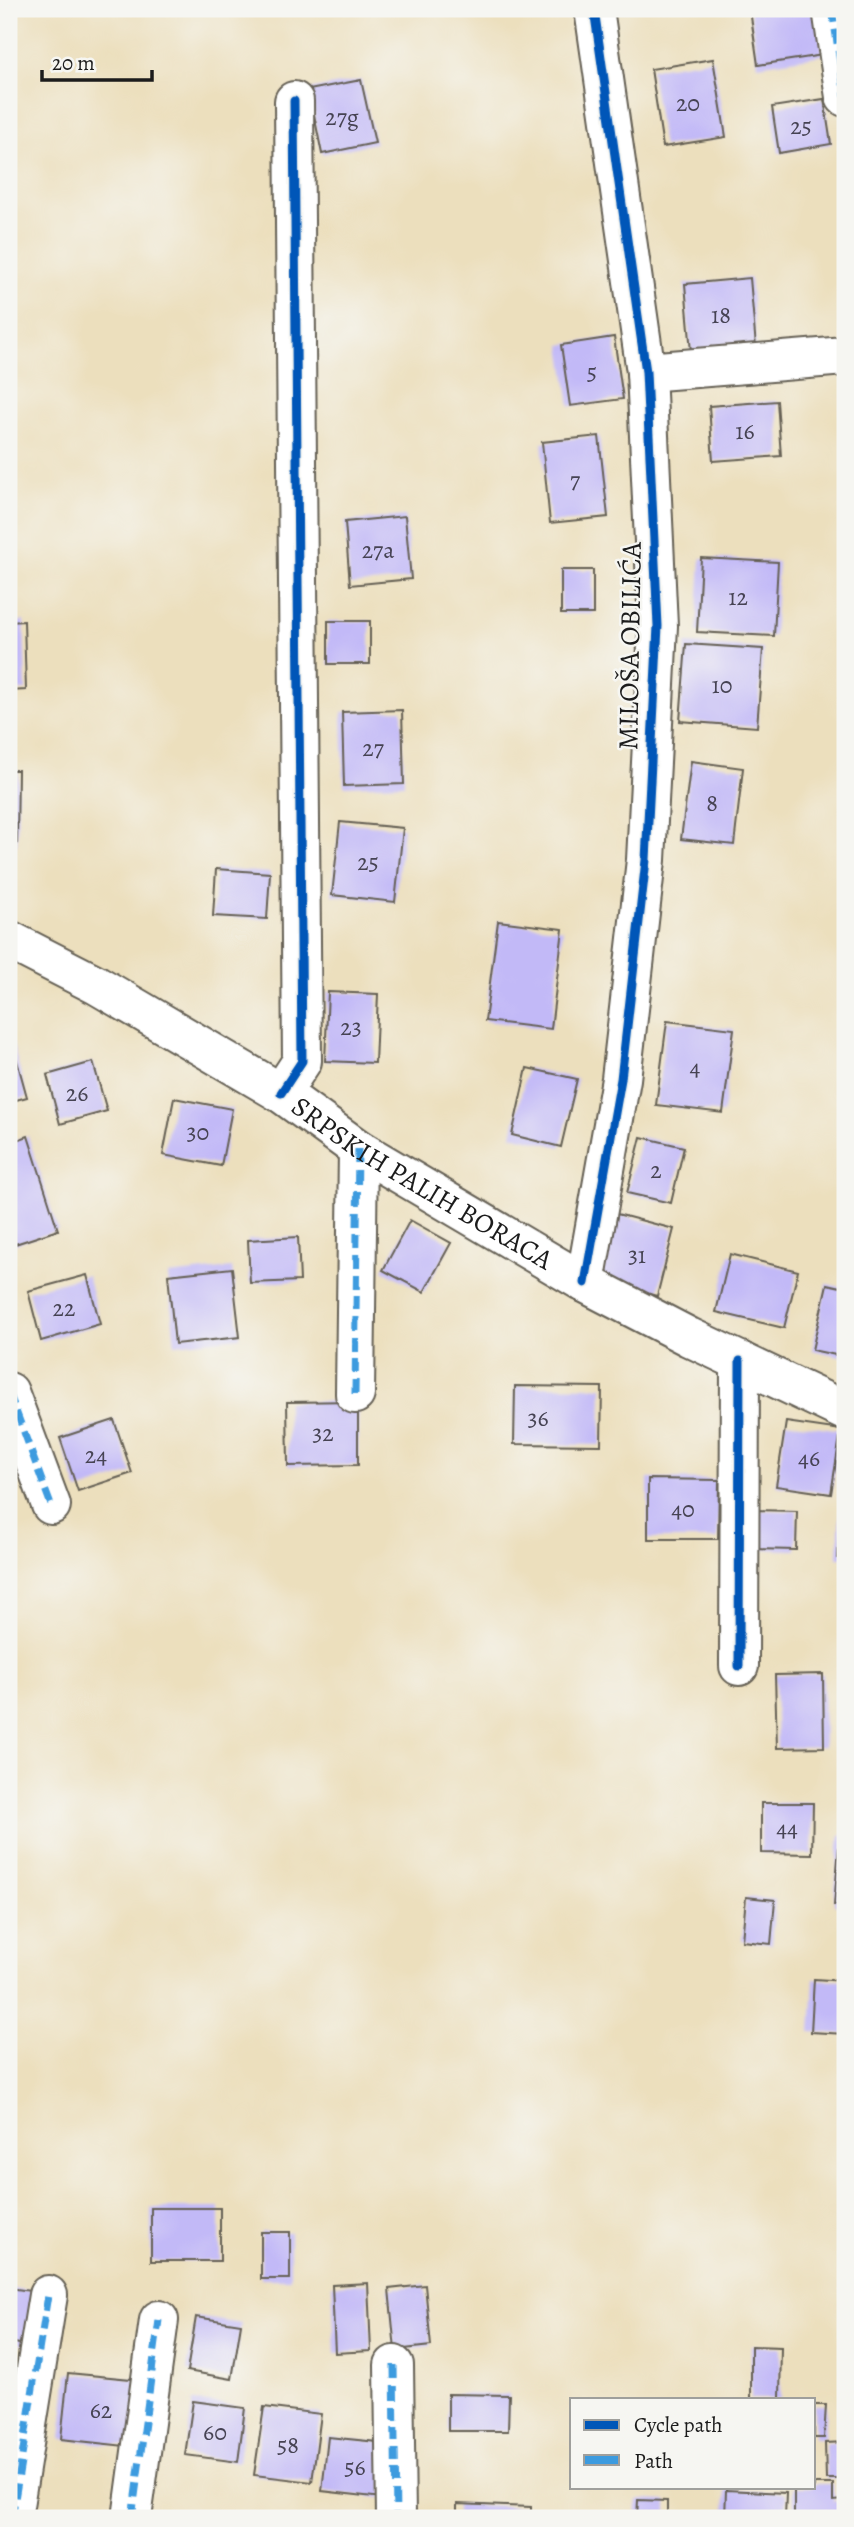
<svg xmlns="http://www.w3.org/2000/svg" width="854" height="2527" font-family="Alegreya,serif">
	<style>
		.building { fill: #c2b9f7 }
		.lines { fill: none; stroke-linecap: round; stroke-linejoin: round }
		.minor-casing { stroke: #656054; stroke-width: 42 }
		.minor { stroke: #fff; stroke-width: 38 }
		.quiet { stroke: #3c9bdf; stroke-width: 7; stroke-dasharray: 14 7; stroke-linecap: butt }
		.cycleway-casing { stroke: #f6f6f2; stroke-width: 13 }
		.cycleway { stroke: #0057b8; stroke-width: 9 }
		.labels { text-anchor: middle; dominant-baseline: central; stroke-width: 5; stroke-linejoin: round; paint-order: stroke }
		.number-label { font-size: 24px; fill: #464353 }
		.street-label { font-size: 28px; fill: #1c1c1c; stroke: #f6f6f2 }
	</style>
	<rect width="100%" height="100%" fill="#f6f6f2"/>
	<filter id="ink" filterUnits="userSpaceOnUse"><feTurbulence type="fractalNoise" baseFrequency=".0143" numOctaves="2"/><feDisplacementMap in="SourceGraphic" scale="14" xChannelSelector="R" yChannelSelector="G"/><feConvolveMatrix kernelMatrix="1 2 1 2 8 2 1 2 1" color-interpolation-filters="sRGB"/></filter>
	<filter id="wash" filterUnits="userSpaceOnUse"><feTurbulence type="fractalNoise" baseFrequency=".00686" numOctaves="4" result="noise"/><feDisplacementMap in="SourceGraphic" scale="28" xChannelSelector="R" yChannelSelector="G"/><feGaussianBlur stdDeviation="1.57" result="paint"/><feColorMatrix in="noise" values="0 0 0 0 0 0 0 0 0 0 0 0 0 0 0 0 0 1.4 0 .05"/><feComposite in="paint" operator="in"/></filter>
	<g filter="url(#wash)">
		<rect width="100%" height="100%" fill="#ecdfbd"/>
		<g id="blocks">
			<g class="building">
				<path d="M816,9L823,55L758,65L750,10Z"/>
				<path d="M713,59L726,137L663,147L651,69Z"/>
				<path d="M361,80L375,143L322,154L309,90Z"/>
				<path d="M824,99L831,144L779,153L772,107Z"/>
				<path d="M750,278L756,347L691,352L685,284Z"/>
				<path d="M614,337L623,399L570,406L561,345Z"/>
				<path d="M777,401L781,456L713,461L709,406Z"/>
				<path d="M599,436L608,517L550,523L542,442Z"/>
				<path d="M405,516L411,579L350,585L345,522Z"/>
				<path d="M701,558L778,562L774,636L697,632Z"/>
				<rect x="561" y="570" width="32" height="44"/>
				<path d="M24,621L26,690L9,691V622Z"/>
				<rect x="328" y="621" width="42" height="43"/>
				<path d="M686,644L763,649L757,727L680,721Z"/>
				<path d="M402,710L404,784L344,786L342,712Z"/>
				<path d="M691,761L743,768L734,845L681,839Z"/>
				<path d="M9,770H18L17,844H9Z"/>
				<path d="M340,822L403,828L395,902L332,895Z"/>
				<path d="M216,869L270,873L267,919L213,916Z"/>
				<path d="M498,921L563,929L551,1029L485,1021Z"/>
				<path d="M328,992L378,994L375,1063L325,1061Z"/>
				<path d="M667,1021L734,1029L723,1113L656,1105Z"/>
				<path d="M11,1039L27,1097L9,1102V1040Z"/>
				<path d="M93,1062L107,1111L60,1124L47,1075Z"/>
				<path d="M527,1068L577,1079L561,1147L512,1135Z"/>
				<path d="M174,1098L232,1109L221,1166L163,1155Z"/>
				<path d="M28,1136L58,1230L9,1246V1143Z"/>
				<path d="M641,1137L684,1147L671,1203L627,1193Z"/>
				<path d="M617,1214L674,1229L657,1296L600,1281Z"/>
				<path d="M410,1220L451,1243L424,1292L383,1270Z"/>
				<path d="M298,1237L300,1281L250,1283L248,1240Z"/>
				<path d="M730,1254L798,1271L784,1328L716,1312Z"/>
				<path d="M232,1268L240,1337L175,1344L168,1275Z"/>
				<path d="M87,1275L100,1324L41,1341L28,1291Z"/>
				<path d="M827,1284L845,1288V1357L812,1350Z"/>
				<path d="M515,1386L602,1387L601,1445L514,1444Z"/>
				<path d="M358,1401V1465L288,1466L287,1402Z"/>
				<path d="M114,1420L132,1473L78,1491L60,1438Z"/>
				<path d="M786,1422L841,1430L831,1494L776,1486Z"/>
				<path d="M648,1479L719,1480L718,1539H648Z"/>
				<path d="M751,1510L797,1511L796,1550L750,1549Z"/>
				<path d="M840,1512H845V1558H838Z"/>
				<path d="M823,1674L824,1747L777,1748L775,1675Z"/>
				<path d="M761,1803H813L812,1854L761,1853Z"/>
				<path d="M840,1835H845V1906L834,1905Z"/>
				<path d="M746,1897L775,1900L771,1944L742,1941Z"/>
				<path d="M814,1979L845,1981V2034L811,2032Z"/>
				<rect x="151" y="2208" width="69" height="53"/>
				<rect x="261" y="2232" width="29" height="47"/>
				<path d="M368,2283L371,2351L335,2353L332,2285Z"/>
				<path d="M425,2285L431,2346L395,2350L389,2289Z"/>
				<path d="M9,2288L38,2292L30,2346L9,2342Z"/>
				<path d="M196,2317L241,2324L232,2379L187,2371Z"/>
				<path d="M751,2346L781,2347L780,2399H751Z"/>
				<path d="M68,2373L141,2380L134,2447L61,2439Z"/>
				<path d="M448,2394L509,2395L508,2431H448Z"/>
				<path d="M193,2401L245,2408L238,2462L185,2455Z"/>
				<path d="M814,2405H826L824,2438H814Z"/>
				<path d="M264,2407L321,2414L312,2482L254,2475Z"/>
				<path d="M328,2437L387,2443L382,2498L322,2491Z"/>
				<path d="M845,2442V2479H826L825,2443Z"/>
				<path d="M814,2484H833V2501L845,2500V2518H794V2487H814Z"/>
				<path d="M726,2490L786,2493L785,2518H725Z"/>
				<path d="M638,2500L667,2501V2518H637Z"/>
				<path d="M457,2504L531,2507V2518H457Z"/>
			</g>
		</g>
	</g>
	<g filter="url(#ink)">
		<use href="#blocks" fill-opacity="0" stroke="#656054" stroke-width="2"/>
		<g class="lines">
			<defs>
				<g id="minor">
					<path d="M832,9L845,97"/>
					<path d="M646,372L845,356"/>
					<path id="s1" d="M9,940L97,985L281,1093L358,1149L585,1283L689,1337L845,1411"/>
					<path d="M281,1093L302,1061L294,101"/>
					<path d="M585,1283L621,1079L646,860L658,626L646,372L594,9"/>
					<path d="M9,1392L51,1505"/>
					<path d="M355,1394L358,1149"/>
					<path d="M739,1666L740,1361"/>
					<path d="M394,2365L396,2518"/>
					<path d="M12,2518L48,2295"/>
					<path d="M132,2518L159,2320"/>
				</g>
			</defs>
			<use href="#minor" class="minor-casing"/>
			<use href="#minor" class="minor"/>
			<g class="quiet">
				<path d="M832,9L845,97"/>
				<path d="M9,1392L51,1505"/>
				<path d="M355,1394L358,1149"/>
				<path d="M394,2365L396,2518"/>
				<path d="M12,2518L48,2295"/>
				<path d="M132,2518L159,2320"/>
			</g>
			<defs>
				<g id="cycleway">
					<path d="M281,1093L302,1061L294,101"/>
					<path d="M585,1283L621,1079L646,860L658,626L646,372L594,9"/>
					<path d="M739,1666L740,1361"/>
				</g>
			</defs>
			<use href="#cycleway" class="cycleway-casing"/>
			<use href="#cycleway" class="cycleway"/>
		</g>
	</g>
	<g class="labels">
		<g class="number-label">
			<text x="688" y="103">20</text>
			<text x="342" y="117">27g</text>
			<text x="801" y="126">25</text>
			<text x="721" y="315">18</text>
			<text x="592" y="372">5</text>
			<text x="745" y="431">16</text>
			<text x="575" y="480">7</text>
			<text x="378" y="550">27a</text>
			<text x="738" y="597">12</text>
			<text x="722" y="685">10</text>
			<text x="373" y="748">27</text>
			<text x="712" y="803">8</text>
			<text x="368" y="862">25</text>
			<text x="351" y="1027">23</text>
			<text x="695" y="1067">4</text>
			<text x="77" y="1093">26</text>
			<text x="198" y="1132">30</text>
			<text x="656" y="1170">2</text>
			<text x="637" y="1255">31</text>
			<text x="64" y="1308">22</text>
			<text x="538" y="1418">36</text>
			<text x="323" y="1433">32</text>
			<text x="96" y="1455">24</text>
			<text x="809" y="1458">46</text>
			<text x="683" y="1509">40</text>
			<text x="787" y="1828">44</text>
			<text x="101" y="2410">62</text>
			<text x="215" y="2432">60</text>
			<text x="288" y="2445">58</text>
			<text x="355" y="2467">56</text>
		</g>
		<g class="street-label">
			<text transform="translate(630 646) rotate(-89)">MILOŠA OBILIĆA</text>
			<text stroke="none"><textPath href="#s1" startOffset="480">SRPSKIH PALIH BORACA</textPath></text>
		</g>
	</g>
	<rect width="854" height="2527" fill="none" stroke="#f6f6f2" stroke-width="35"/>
	<rect x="570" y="2398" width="245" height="91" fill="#f6f6f2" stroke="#9f9f9c" stroke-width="2"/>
	<rect x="584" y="2420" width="35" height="10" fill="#0057b8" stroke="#9f9f9c" stroke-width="2"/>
	<text x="634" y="2432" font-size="21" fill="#1c1c1c">Cycle path</text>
	<rect x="584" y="2455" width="35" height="10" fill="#3c9bdf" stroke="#9f9f9c" stroke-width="2"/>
	<text x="634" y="2468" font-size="21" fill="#1c1c1c">Path</text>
	<path d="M42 70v10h110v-10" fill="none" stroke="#1c1c1c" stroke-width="3.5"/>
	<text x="52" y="70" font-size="21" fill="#1c1c1c" stroke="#f6f6f2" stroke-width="5" paint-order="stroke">20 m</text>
</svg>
